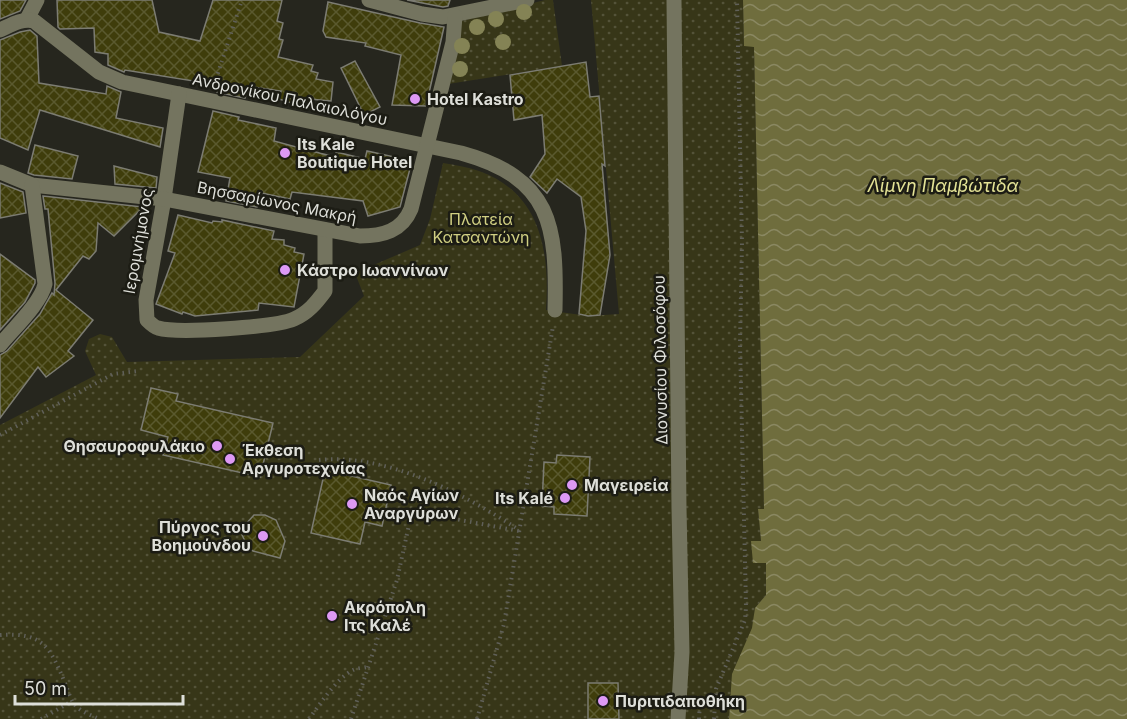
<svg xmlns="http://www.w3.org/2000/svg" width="1127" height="719" font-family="Inter,sans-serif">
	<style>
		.grass { fill: url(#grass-dots) }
		.water { fill: url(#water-waves) }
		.building { fill: url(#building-cross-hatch); stroke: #7c7c72; stroke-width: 1.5 }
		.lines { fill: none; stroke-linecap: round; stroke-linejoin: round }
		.path { stroke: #606059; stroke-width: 4; stroke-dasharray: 1.5 4.5; stroke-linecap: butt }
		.minor { stroke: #74745f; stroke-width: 15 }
		.tree { fill: #848355 }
		.poi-dot { fill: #dd99f4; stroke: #1c1c14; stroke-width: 2 }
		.labels { text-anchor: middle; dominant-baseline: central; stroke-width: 5; stroke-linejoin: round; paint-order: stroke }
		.street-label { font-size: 16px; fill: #dedfd9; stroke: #1c1c14 }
		.poi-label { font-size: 16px; font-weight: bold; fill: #dedfd9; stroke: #1c1c14; text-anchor: start }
		.park-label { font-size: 16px; fill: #d0cf82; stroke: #1c1c14 }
		.water-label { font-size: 18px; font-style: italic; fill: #e3e295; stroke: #1c1c14 }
	</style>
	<defs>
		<pattern id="grass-dots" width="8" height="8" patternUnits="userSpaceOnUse" patternTransform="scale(1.5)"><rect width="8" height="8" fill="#373618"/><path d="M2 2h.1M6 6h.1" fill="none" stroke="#545339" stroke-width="1.8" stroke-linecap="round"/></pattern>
		<pattern id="water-waves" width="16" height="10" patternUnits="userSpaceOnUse" patternTransform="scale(1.5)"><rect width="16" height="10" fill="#6f6d3d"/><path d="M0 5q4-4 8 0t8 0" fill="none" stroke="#8a8862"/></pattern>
		<pattern id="building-cross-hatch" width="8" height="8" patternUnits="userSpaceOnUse" patternTransform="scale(1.5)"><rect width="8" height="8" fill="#3f3d0b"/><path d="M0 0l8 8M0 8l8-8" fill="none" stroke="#5a592e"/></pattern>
	</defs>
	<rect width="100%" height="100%" fill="#26261e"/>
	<g class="grass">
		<path d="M545,0H553L562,66L448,84L461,21Z"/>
		<path d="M591,0H743L744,46H754L764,509L758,510L761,541H752L766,563V595L755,608L753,628L730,706L729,719H0V425L96,375L85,351L89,339L100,334L112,337L127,362L300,357L364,296L355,273L420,245L430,219L443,163C455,165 467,167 479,171C541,193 550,252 546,310L588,316L619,314Z"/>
	</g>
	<path class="water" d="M743,0H1127V719H729L732,674L752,628L755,608L766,595V563H753L751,541H761L758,509H764L754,47L744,46Z"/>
	<g class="building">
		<path d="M0,0H26L20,11L0,19Z"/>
		<path d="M57,0H152L159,32L200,41L213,0H282L277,21L283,23L279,39L283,40L278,57L313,65L311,71L318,73L316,79L333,82L331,101L310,99L308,108L279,99L281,91L248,86L245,98L217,92L219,85L125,70L124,72L108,65V54L95,52L94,28L60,29L58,27Z"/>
		<path d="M407,0H450L448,6L443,7Z"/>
		<path d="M328,2L420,23L444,27L426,106L392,105L401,55L365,46L366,43L326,37L323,31Z"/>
		<path d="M30,30L37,36L39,83L106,94L107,86L121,92L116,118L163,128L160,147L40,110L28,150L0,138V40L20,32Z"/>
		<path d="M355,61L380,107L364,115L341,68Z"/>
		<path d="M586,62L590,97L599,96L605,166L602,164L610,255L600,315L588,316L579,314L586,231L581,197L557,179L547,193L530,177L545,154L542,115L514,120L510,75Z"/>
		<path d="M213,111L239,117L238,120L276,128L274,141L296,147L335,157L336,152L365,159L367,151L412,161L400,207L368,216L363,201L292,192L290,199L262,193L257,207L226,201L230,178L198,172Z"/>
		<path d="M35,145L78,156L72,179L34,175L28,173Z"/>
		<path d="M114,166L157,177L156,188L115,184Z"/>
		<path d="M0,183L23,192L26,213L0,218Z"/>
		<path d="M43,196L143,207L114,236L98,223L96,251L89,259L83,256L56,290L93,320L68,351L74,356L46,377L38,367L0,418V355L7,351L40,314L52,293L54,295L55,283L48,209H45Z"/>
		<path d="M178,215L212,223L213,221L222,222V220L274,231L272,239L284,240V245L295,248L294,252L304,254L294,307L259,303L258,310L195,316L183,312L182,314L156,304L175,253L168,251Z"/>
		<path d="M0,254L35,280V283L25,302L0,330Z"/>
		<path d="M151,388L178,394L176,401L273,423L260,477L163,455L168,437L141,430Z"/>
		<path d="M557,455L590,457L587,516L554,514V507L542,506L544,462L556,463Z"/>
		<path d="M325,470L391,485L382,526L365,522L360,544L311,533Z"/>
		<path d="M254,515H265L276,520L285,541L280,558L253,551L248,547L242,535L244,526Z"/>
		<path d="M588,683H618L619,719H588Z"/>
	</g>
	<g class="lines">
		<g class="path">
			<path d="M214,85L242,0"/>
			<path d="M0,435L113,374L139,371"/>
			<path d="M319,460C384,453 463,493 516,528"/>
			<path d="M0,635C43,632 50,647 65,683C68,690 70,699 75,705C81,712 91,715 99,719"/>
			<path d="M41,719L72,701"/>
			<path d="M309,719C320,704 337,678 353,670C357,668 363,668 367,667"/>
			<path d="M351,719L397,580L412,511L519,531"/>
			<path d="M477,719L504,624L553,326"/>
			<path d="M699,719L700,702"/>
			<path d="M714,719L716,689L745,620L746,607L740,343L742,243L737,0"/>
		</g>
		<g class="minor">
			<path d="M369,0L422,14L443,17L527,0"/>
			<path d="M674,0L679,508L682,652L678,719"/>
			<path d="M27,19L37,0"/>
			<path d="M0,30C11,25 22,18 34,21L99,72L122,82L461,153C552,178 557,226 555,310"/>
			<path d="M179,94L164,199L146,300L147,320C150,323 154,327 158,328C178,334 276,327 294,319C308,313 316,303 325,291V230"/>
			<path d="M0,172L32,185L164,199L360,236C383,236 402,231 411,209L453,42L455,16"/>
			<path d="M0,345C13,329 41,303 45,284L32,185"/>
		</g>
	</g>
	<g class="tree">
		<circle cx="524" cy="12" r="8"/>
		<circle cx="496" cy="19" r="8"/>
		<circle cx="477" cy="27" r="8"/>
		<circle cx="503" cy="42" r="8"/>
		<circle cx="462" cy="46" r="8"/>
		<circle cx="460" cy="69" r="8"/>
	</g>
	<g class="poi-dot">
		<circle cx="415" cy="99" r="6"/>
		<circle cx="285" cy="153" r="6"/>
		<circle cx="285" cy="270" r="6"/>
		<circle cx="217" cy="446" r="6"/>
		<circle cx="230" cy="459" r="6"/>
		<circle cx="572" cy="485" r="6"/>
		<circle cx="565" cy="498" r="6"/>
		<circle cx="352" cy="504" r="6"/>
		<circle cx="263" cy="536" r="6"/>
		<circle cx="332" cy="616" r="6"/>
		<circle cx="603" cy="701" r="6"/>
	</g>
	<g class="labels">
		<g class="street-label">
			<text transform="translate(290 99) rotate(12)">Ανδρονίκου Παλαιολόγου</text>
			<text transform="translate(277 202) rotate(11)">Βησσαρίωνος Μακρή</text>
			<text transform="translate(138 241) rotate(-80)">Ιερομνήμονος</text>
			<text transform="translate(660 360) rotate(-91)">Διονυσίου Φιλοσόφου</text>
		</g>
		<g class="poi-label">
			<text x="427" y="99">Hotel Kastro</text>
			<text x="297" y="144">Its Kale<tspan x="297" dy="18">Boutique Hotel</tspan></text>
			<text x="297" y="270">Κάστρο Ιωαννίνων</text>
			<text x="205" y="446" text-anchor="end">Θησαυροφυλάκιο</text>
			<text x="242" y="450">Έκθεση<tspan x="242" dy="18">Αργυροτεχνίας</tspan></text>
			<text x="584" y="485">Μαγειρεία</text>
			<text x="364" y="495">Ναός Αγίων<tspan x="364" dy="18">Αναργύρων</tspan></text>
			<text x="553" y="498" text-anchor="end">Its Kalé</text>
			<text x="251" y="527" text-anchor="end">Πύργος του<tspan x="251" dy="18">Βοημούνδου</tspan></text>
			<text x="344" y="607">Ακρόπολη<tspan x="344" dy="18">Ιτς Καλέ</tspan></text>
			<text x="615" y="701">Πυριτιδαποθήκη</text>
		</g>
		<g class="park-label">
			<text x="481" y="219">Πλατεία<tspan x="481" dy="18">Κατσαντώνη</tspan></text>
		</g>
		<g class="water-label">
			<text x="943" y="185">Λίμνη Παμβώτιδα</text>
		</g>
	</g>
	<path d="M15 695v9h168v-9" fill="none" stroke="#dedfd9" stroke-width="3"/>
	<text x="24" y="695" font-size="18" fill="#dedfd9" stroke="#1c1c14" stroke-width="4.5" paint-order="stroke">50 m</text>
</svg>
